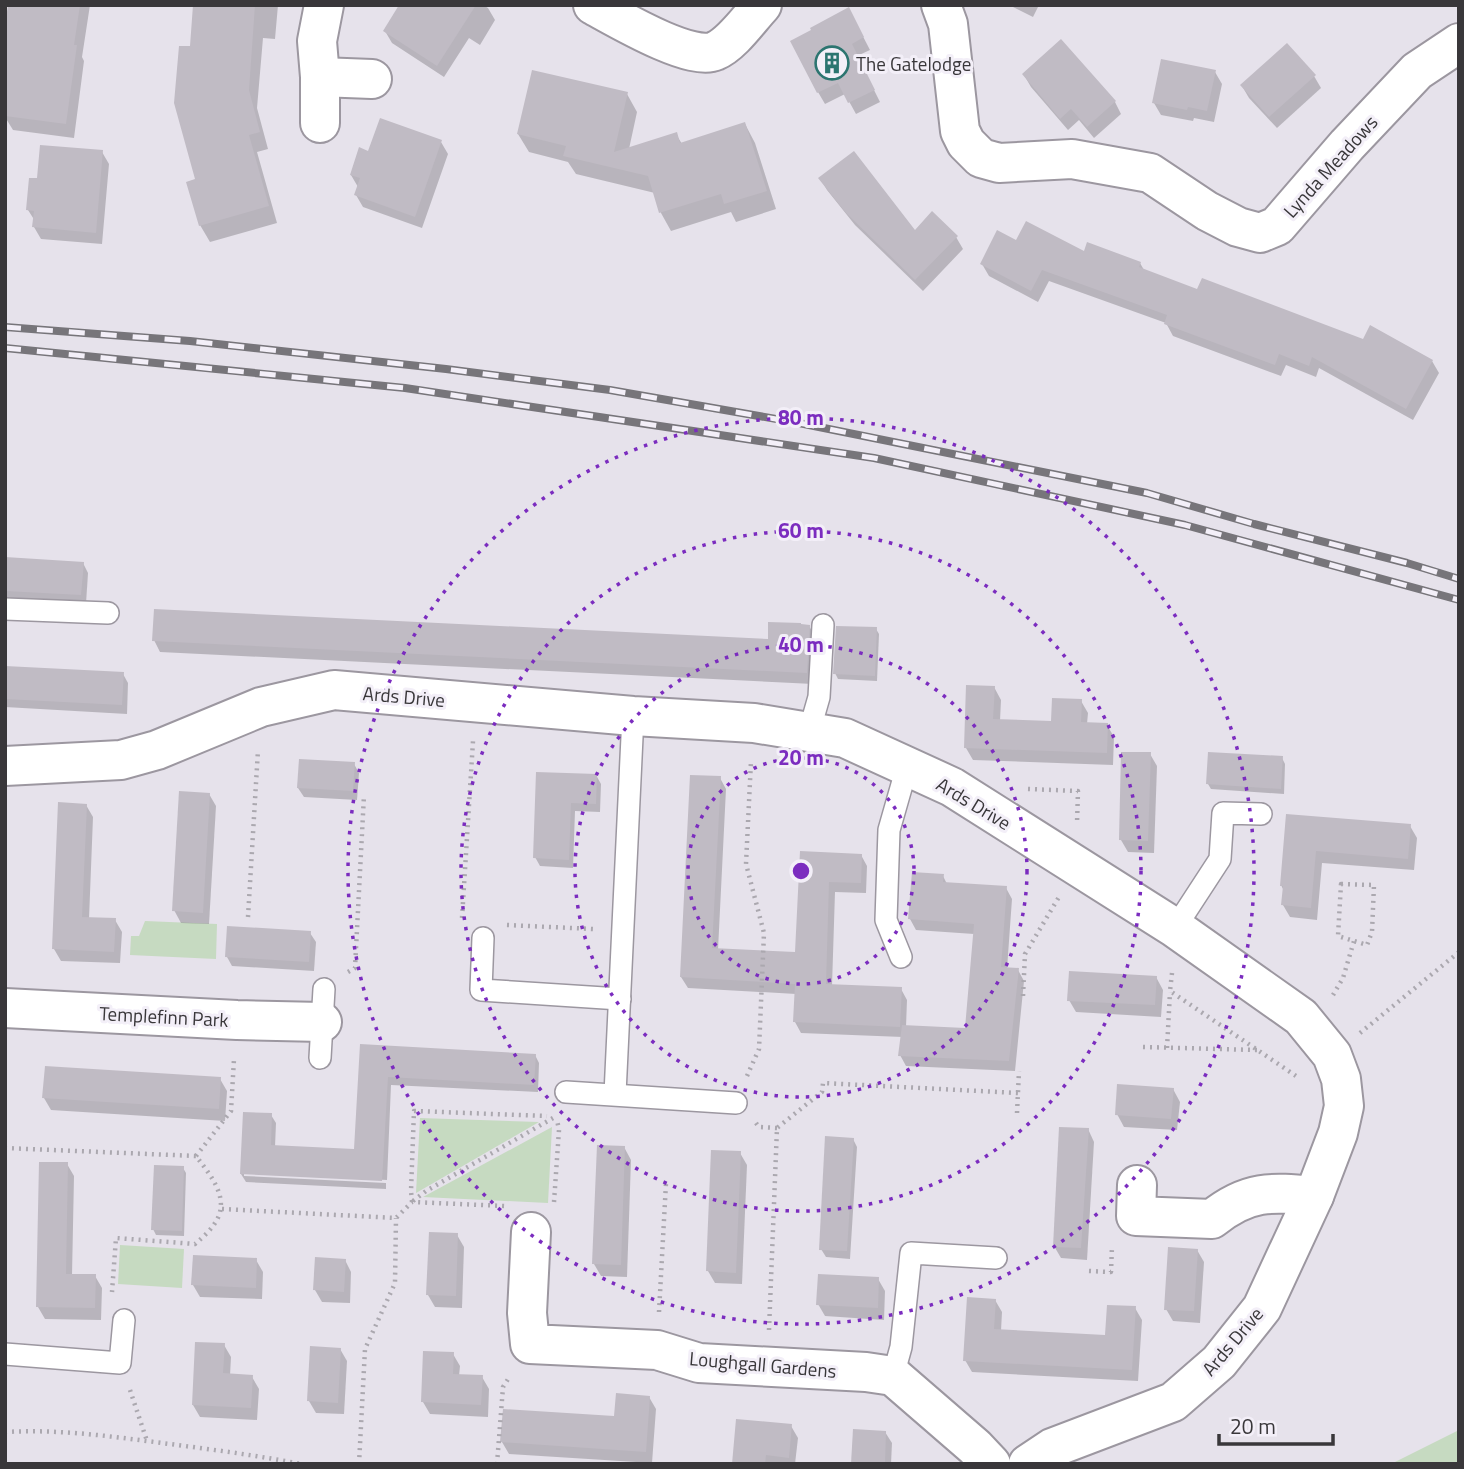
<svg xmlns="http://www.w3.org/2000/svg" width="1464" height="1469" font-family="'Titillium Web',sans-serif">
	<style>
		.green { fill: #c6dac1 }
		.shadow { fill: #0003 }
		.building { fill: #c0bbc4 }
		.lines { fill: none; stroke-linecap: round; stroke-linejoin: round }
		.lane-casing { stroke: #9c97a0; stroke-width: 24 }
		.street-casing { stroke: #9c97a0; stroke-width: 42 }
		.path { stroke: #aba8af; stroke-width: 4.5; stroke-dasharray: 2 5; stroke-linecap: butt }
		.lane { stroke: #fff; stroke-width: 21 }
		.street { stroke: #fff; stroke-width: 38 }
		.rail-casing { stroke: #77757a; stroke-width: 8 }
		.rail { stroke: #f3eff8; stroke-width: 5; stroke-dasharray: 16; stroke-linecap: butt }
		.ring { fill: none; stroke: #7b2cbf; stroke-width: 3.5; stroke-dasharray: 3.5 7 }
		.labels { text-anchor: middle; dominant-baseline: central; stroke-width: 6; stroke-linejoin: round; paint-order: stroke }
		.poi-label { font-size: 19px; fill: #39373a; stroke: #f3eff8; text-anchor: start }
		.street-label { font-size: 19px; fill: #39373a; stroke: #f3eff8 }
		.centre { fill: #7b2cbf; stroke: #f3eff8; stroke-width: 3.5 }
		.ring-label { font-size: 21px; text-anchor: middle; font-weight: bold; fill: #7b2cbf; stroke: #f3eff8; stroke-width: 6; stroke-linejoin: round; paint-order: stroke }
	</style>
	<rect width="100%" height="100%" fill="#e6e2eb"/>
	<g class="green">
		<path d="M145,921L217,924L216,959L130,955L131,936H139Z"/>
		<path d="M420,1118L539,1122L416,1193Z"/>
		<path d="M552,1127L548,1203L423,1197Z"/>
		<path d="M120,1245L184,1249L182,1288L118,1284Z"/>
		<path d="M1459,1430V1464H1391Z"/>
	</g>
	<g class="shadow">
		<path d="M10,5H90L82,57L84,61L74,138L13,130L5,117Z"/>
		<path d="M195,5H278L275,39L263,38L257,108L268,149L257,152L277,223L210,242L200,225L192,48Z"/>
		<path d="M402,5H483L488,8L495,20L480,45L469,38L444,77L392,43L385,31Z"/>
		<path d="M1009,5H1039L1033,17Z"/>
		<path d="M855,21L870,50L857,56L880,102L856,114L845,94L825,104L818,92Z"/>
		<path d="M1061,41L1115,102L1121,114L1094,138L1079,120L1068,130L1031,87L1024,75Z"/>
		<path d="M1215,72L1222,84L1214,122L1194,118L1193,121L1161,115L1154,103Z"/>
		<path d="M1314,76L1321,88L1277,128L1249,98L1242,86Z"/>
		<path d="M627,94L637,112L629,149L676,134L682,144L745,124L755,143L776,209L736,222L731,212L671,231L661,213L655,193L576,174L568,162L529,152L518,134Z"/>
		<path d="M441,142L448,154L422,228L363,207L356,195L358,187L351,175L369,153Z"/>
		<path d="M102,152L109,164L102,244L41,239L34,227L35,221L28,210L38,180Z"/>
		<path d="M820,178L915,232L956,237L963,249L923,291L855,225L827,190Z"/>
		<path d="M1016,243L1140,263L1144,270L1198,291L1432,361L1439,373L1413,420L1319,368L1316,377L1286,365L1281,376L1173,336L1166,323L1049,281L1038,302L989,276L982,264Z"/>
		<path d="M5,559L83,563L88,573L86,604L5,599Z"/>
		<path d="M809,626L816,638L813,684L160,652L154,640L769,641Z"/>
		<path d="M876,629L879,634L877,681L838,679L835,673Z"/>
		<path d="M5,668L123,674L128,683L127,714L5,707Z"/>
		<path d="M994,687L1001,700L1000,721L1053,723L1081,701L1088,713L1087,724L1107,725L1114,737L1113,765L973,760L966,748Z"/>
		<path d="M1150,754L1157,766L1154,853L1128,852L1121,840Z"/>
		<path d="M1282,758L1285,764L1284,794L1211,789L1208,784Z"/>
		<path d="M354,764L359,773L357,800L304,797L298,788Z"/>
		<path d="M537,774L596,775L601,784L600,812L575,811L573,868L540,866L535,857Z"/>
		<path d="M720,778L726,789L718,950L797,953L801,853L861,855L867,866L866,893L835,892L832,986L901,989L907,1000L906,1027L967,1029L974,934L916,930L910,919L943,876L947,884L1006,888L1012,899L1007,969L1018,970L1024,981L1015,1071L906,1066L900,1055L903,1037L801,1033L795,1022L796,994L688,988L681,977Z"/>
		<path d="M209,794L216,806L209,924L181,923L174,910Z"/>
		<path d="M86,805L93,817L89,919L115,920L122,932L120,963L61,961L54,949Z"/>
		<path d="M1287,816L1410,826L1417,838L1414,870L1322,863L1317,920L1290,917L1283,905L1284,891L1281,885Z"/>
		<path d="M310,933L316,942L314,971L232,966L227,957Z"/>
		<path d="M1156,977L1163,990L1161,1017L1076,1012L1069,1000Z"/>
		<path d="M362,1046L535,1055L539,1063L538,1092L391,1085L387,1180L244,1173V1176L386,1183V1189L246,1182L241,1174L271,1115L276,1123L275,1147L356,1151Z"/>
		<path d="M220,1079L227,1091L225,1121L51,1110L44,1098Z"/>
		<path d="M1173,1089L1180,1102L1177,1130L1124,1127L1117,1114Z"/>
		<path d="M1088,1129L1094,1142L1087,1260L1061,1258L1054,1246Z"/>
		<path d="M853,1139L857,1147L850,1259L826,1257L821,1249Z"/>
		<path d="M624,1147L631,1160L627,1277L601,1276L594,1264Z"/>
		<path d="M740,1153L747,1165L742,1284L715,1283L708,1271Z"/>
		<path d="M67,1164L74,1176L72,1276H95L102,1288L101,1320L45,1319L38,1307Z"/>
		<path d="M183,1168L186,1173L184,1236L156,1235L153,1229Z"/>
		<path d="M457,1235L464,1247L462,1308L435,1307L428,1295Z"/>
		<path d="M1197,1250L1204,1262L1200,1323L1173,1321L1166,1309Z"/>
		<path d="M256,1260L263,1272L262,1299L200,1297L193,1285Z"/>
		<path d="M345,1260L351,1272L350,1303L322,1302L315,1290Z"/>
		<path d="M878,1279L885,1291L884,1320L825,1316L818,1304Z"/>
		<path d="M995,1300L1002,1312L1001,1331L1107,1337L1135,1308L1142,1320L1138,1381L972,1372L965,1360Z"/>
		<path d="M224,1345L231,1357L230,1376L252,1377L259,1389L257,1420L200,1417L193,1405Z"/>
		<path d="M340,1349L347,1361L344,1414L316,1413L309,1401Z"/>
		<path d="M453,1354L460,1366L459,1376L482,1377L489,1389L488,1417L430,1414L423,1402Z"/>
		<path d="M649,1397L656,1409L652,1463L509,1454L502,1442L616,1418Z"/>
		<path d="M791,1426L798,1438L795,1464H734Z"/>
		<path d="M885,1432L892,1443L891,1464H853Z"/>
	</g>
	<g class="building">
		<path d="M8,5H80L74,45H77L66,124L5,116V25Z"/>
		<path d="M193,5H255L249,90L260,132L249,135L269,206L199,226L186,182L195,179L174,103L179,46H190Z"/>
		<path d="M399,5H476L437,66L383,31Z"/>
		<path d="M849,7L864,37L852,44L875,90L848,103L838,83L817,93L790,41L811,30L810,28Z"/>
		<path d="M1061,39L1116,101L1087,127L1071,109L1060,119L1022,74Z"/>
		<path d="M1287,43L1316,75L1269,117L1240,85Z"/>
		<path d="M1161,59L1216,70L1207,111L1188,107L1187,110L1152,103Z"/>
		<path d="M532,70L628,92L614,152L677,132L680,143L745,122L767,191L724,204L721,194L659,213L648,176L563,156L566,146L517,134Z"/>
		<path d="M380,118L442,140L415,217L354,195L360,178L350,175L359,147L368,151Z"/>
		<path d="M40,145L103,150L96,233L32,227L34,211L26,210L29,178H37Z"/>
		<path d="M854,151L915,230L932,211L958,236L915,280L846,213L818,178Z"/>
		<path d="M1026,221L1084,251L1087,242L1141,262L1139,267L1197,289L1202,278L1363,339L1370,325L1433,360L1406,409L1312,357L1309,366L1279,354L1275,365L1164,324L1167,315L1042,270L1031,291L980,264L997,230L1016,240Z"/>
		<path d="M5,557L84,562L81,595L5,591Z"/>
		<path d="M154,609L768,639V622L801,623V624L810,625L807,673L152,641Z"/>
		<path d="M836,626L877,627L875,676L833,674Z"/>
		<path d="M5,666L124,672L122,705L5,699Z"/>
		<path d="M966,685L995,686L993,719L1051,721L1052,698L1082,699L1081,722L1108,723L1107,753L964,748Z"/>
		<path d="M1121,752H1151L1148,841L1119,840Z"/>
		<path d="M1208,752L1283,756L1281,789L1206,784Z"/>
		<path d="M299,759L355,762L353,791L297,788Z"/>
		<path d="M536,772L597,774L596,804L571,803L569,860L533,858Z"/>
		<path d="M690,775L721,776L712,948L795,952L800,851L862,854L861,883L829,882L826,984L902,987L900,1027L793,1022L795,984L680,977Z"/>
		<path d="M179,791L210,793L203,913L172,911Z"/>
		<path d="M58,802L87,804L82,917L116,918L114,952L52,949Z"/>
		<path d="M1286,814L1411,824L1408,859L1316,851L1311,908L1281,905L1283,886H1280Z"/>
		<path d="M912,872L944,874L943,882L1007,886L1001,967L1019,968L1009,1061L898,1056L902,1025L965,1028L974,924L908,919Z"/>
		<path d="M227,926L311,931L309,962L225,957Z"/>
		<path d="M1069,971L1157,976L1155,1005L1067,1001Z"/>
		<path d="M360,1044L536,1054L534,1085L388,1077L382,1181L240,1174L243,1112L272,1113L271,1145L354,1149Z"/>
		<path d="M45,1066L221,1077L219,1109L42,1098Z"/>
		<path d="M1117,1084L1174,1088L1171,1119L1115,1115Z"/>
		<path d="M1059,1127L1089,1128L1081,1248L1053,1247Z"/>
		<path d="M825,1136L854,1138L847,1251L819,1250Z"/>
		<path d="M597,1145L625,1146L621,1265L592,1264Z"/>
		<path d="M711,1150L741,1151L736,1273L706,1271Z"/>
		<path d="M39,1162H68L66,1274H96L95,1308L36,1307Z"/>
		<path d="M154,1165L184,1166L182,1231L151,1230Z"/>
		<path d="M429,1232L458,1233L456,1296L426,1295Z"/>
		<path d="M1168,1247L1198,1249L1194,1311L1164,1310Z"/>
		<path d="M193,1255L257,1258L256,1288L191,1285Z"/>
		<path d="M315,1257L346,1259L344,1292L313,1290Z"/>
		<path d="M818,1274L879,1277L878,1308L816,1305Z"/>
		<path d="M967,1297L996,1299L994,1329L1105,1335L1107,1305L1136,1306L1132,1370L963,1361Z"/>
		<path d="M195,1342L225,1343L223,1373L253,1375L251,1408L192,1405Z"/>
		<path d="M310,1346L341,1348L338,1403L307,1401Z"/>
		<path d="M423,1351L454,1352L453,1374L483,1375L481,1405L421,1402Z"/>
		<path d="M616,1393L650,1396L646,1452L500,1442L503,1409L614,1416Z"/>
		<path d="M736,1419L792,1424L789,1458L766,1455L765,1464H732Z"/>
		<path d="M853,1429L886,1431L885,1464H851Z"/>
	</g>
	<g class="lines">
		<defs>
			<g id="lane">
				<path d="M5,609L108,613"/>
				<path d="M809,732L819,697L823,625"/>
				<path d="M1175,928L1220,859L1223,813L1261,814"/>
				<path d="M483,938L481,990L620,999"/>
				<path d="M901,957L886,920L889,830L907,767"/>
				<path d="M320,1058L324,989"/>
				<path d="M566,1092L736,1103"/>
				<path d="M615,1094L633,716"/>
				<path d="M5,1354L120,1363L124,1320"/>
				<path d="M893,1376L901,1347L911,1253L996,1258"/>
			</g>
			<g id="street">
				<path d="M593,5C617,18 691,62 715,51C732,44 749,19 762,5"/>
				<path d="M941,5L948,24L960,131L966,143L981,158L999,163L1072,159L1150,173L1207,211L1238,227L1260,233L1277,226L1347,145L1417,71L1459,43"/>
				<path d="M320,77L372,79"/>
				<path d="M320,123V77L317,41L324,5"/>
				<path d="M5,766L121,760L157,750L261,707L334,690L633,716L754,723L845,738L952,787L1175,928L1301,1017L1332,1055L1341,1079L1344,1106L1338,1133L1314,1196L1262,1308L1219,1362L1173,1402L1052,1448L1028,1464"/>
				<path d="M5,1008L237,1020L322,1022"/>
				<path d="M1137,1185L1136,1216L1212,1219C1248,1190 1271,1192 1314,1196"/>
				<path d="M531,1232L527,1313L530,1344L657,1350L699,1363L866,1372L893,1376L975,1447L991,1464"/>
			</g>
		</defs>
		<use href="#lane" class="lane-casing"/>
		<use href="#street" class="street-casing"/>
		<g class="path">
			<path d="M1028,789L1078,791L1077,823"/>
			<path d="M1341,884L1374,885L1372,932L1367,945L1338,936Z"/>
			<path d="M248,917L258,750"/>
			<path d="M462,918L473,741"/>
			<path d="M507,925L593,929"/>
			<path d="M348,972L355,968L364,795"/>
			<path d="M1172,973L1170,991L1299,1078"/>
			<path d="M1333,995L1343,978L1354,941"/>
			<path d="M1023,996L1025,954L1059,897"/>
			<path d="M1360,1033L1459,952"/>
			<path d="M1143,1047L1257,1050"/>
			<path d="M1167,1048L1170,992"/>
			<path d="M747,1076L759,1049L764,933L746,864L751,761"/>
			<path d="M1017,1113L1019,1071"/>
			<path d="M756,1123L759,1127L777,1128"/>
			<path d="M5,1148L196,1156C211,1176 231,1199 215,1223C210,1231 202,1238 195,1244L116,1238L112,1292"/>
			<path d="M196,1156L231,1111L234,1059"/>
			<path d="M413,1201L426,1191L553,1118"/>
			<path d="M412,1202L411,1191L414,1111L547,1116"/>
			<path d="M554,1202L559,1130L557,1120"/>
			<path d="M222,1209L396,1218L412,1202L505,1206"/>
			<path d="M1089,1271L1111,1272L1112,1246"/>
			<path d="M659,1312L666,1183"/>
			<path d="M769,1330L777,1128L822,1092L823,1083L1018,1093"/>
			<path d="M130,1390L147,1441"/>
			<path d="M5,1432C58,1429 109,1436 162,1443C208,1449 255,1455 301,1464"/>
			<path d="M359,1464L365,1349L395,1283L396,1218"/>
			<path d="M497,1464L503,1387L510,1376"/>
		</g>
		<use href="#lane" class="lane"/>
		<use href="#street" class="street"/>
		<defs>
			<g id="rail">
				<path d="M5,327L190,341L446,369L610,390L799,423L1147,493L1254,524L1407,563L1459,579"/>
				<path d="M5,348L405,388L874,458L1185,525L1459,600"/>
			</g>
		</defs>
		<use href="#rail" class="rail-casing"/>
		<use href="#rail" class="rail"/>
	</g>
	<g class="ring">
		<circle cx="801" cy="871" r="113"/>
		<circle cx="801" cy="871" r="226"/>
		<circle cx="801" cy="871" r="340"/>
		<circle cx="801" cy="871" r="453"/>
	</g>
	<defs>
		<symbol id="building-ring" viewBox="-11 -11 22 22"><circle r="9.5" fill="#f3eff8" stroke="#2c7570" stroke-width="1.5"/><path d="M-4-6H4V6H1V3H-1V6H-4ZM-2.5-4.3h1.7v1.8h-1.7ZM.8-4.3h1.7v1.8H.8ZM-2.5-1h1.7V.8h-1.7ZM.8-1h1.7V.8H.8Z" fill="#2c7570"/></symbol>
	</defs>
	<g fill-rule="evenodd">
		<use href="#building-ring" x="813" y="44" width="38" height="38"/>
	</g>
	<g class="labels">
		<g class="poi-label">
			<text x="856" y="63">The Gatelodge</text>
		</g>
		<g class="street-label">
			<text transform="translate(1330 166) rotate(-48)">Lynda Meadows</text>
			<text transform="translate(404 696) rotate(5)">Ards Drive</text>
			<text transform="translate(974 803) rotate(31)">Ards Drive</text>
			<text transform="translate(164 1016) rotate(3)">Templefinn Park</text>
			<text transform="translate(1232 1341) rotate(-50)">Ards Drive</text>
			<text transform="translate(763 1364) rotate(5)">Loughgall Gardens</text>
		</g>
	</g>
	<circle cx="801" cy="871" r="10" class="centre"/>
	<g class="ring-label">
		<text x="801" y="425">80 m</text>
		<text x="801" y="538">60 m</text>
		<text x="801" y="652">40 m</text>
		<text x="801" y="765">20 m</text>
	</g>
	<rect width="1464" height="1469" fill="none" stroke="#39373a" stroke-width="14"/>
	<path d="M1219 1434v10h114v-10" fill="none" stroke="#39373a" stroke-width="3.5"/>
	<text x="1230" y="1434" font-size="21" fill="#39373a" stroke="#f3eff8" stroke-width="5" paint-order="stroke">20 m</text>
</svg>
